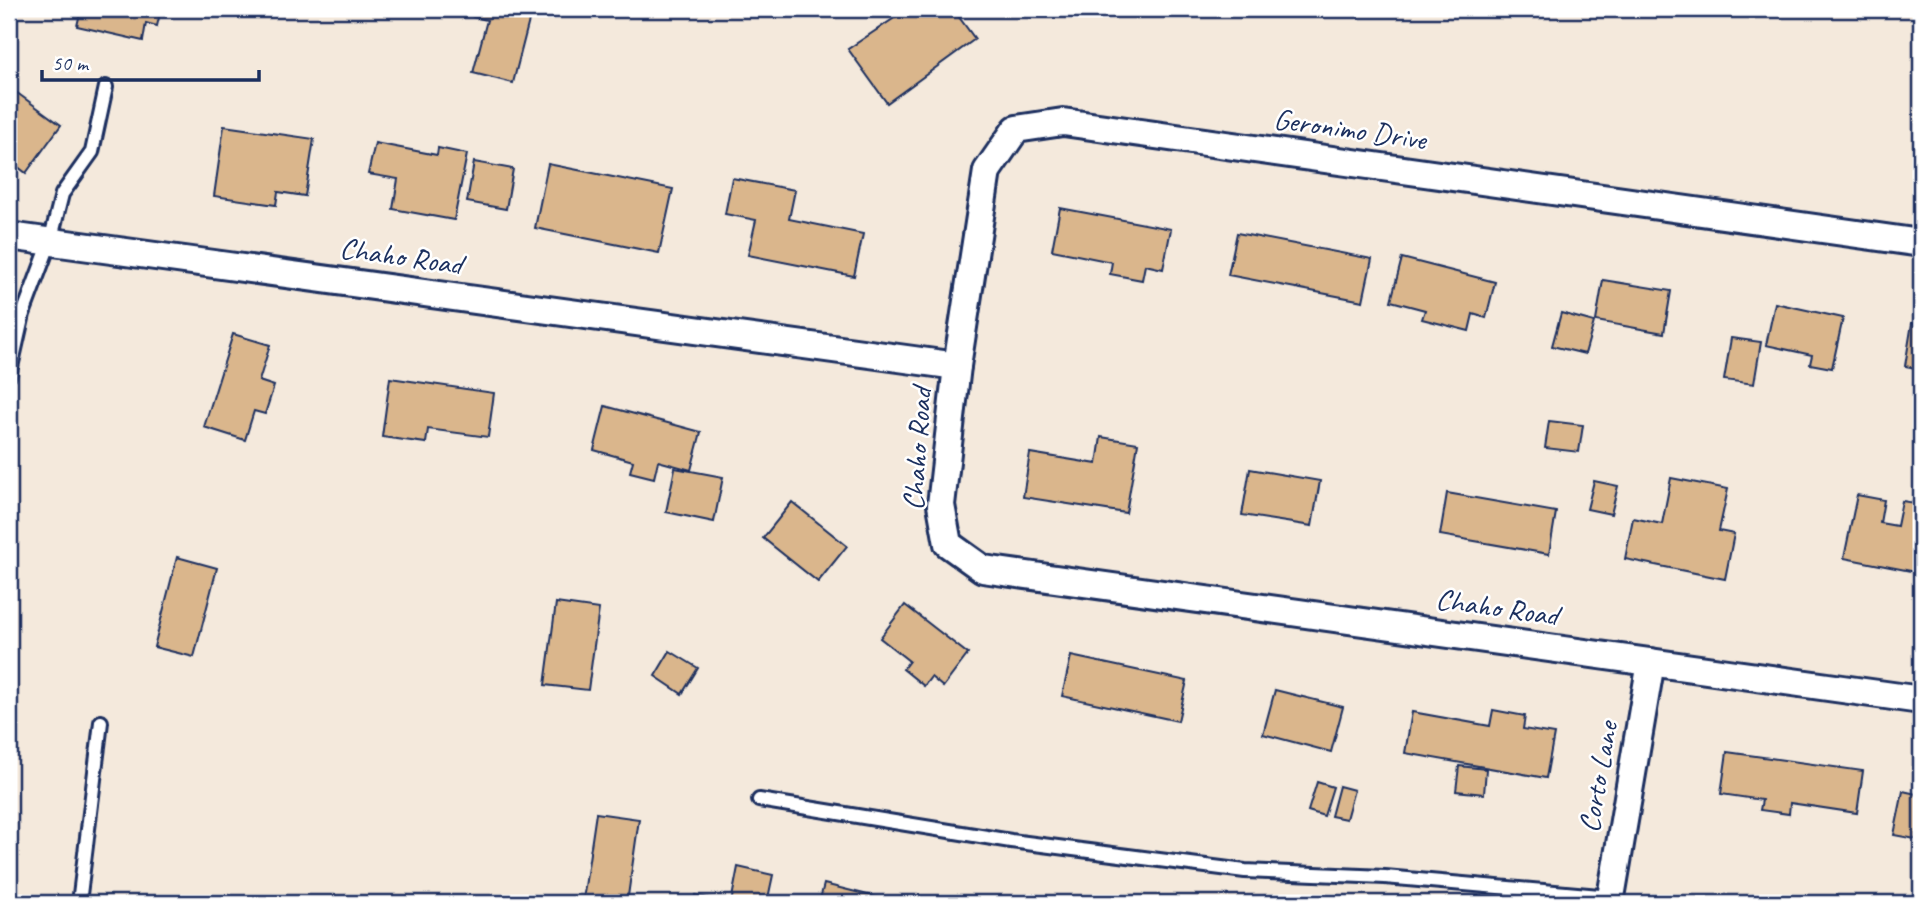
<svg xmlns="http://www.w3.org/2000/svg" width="1930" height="912" font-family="Caveat,sans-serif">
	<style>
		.building { fill: #dab68c; stroke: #1b2f5e; stroke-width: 2 }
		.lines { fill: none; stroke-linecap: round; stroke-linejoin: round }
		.service-casing { stroke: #1b2f5e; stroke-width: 18 }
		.minor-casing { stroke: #1b2f5e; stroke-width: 32 }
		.service { stroke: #fff; stroke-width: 12 }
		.minor { stroke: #fff; stroke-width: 26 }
		.labels { text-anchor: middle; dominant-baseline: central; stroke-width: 5; stroke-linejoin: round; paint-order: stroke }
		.street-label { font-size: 30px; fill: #1b2f5e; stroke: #fff }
	</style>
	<rect width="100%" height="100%" fill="#f4e9dc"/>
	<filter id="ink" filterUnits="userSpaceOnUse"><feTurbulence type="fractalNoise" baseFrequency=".0143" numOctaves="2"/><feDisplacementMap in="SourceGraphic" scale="14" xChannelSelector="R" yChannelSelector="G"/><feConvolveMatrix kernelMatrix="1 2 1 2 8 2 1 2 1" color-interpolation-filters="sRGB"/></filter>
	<g filter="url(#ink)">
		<g class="building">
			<path d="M81,9H161L157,26L146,23L143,41L77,26Z"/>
			<path d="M476,9H532L513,83L473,73L487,20L473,17Z"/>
			<path d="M908,9H917L922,16L931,9H953L975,39L887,103L848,49Z"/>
			<path d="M9,87L61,125L26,173L9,160Z"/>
			<path d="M224,126L314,139L305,196L278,192L276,205L214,196Z"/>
			<path d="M375,143L437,155L438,148L467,154L454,220L393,209L398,179L368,174Z"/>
			<path d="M474,162L513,169L506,209L467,202Z"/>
			<path d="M548,164L673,189L659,253L535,228Z"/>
			<path d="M732,178L795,190L789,219L863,234L854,276L748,255L756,220L725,214Z"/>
			<path d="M1060,208L1171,229L1163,269L1145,265L1142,280L1110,274L1112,262L1052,250Z"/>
			<path d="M1237,233L1372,259L1363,301L1228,275Z"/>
			<path d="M1402,258L1495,282L1486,318L1473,314L1469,331L1422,319L1425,310L1391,301Z"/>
			<path d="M1603,280L1671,291L1664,333L1596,321Z"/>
			<path d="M1775,303L1843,318L1832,368L1810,364L1812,355L1766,345Z"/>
			<path d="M1561,313L1594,322L1585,354L1552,346Z"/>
			<path d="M1912,323L1921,324V369L1905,366Z"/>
			<path d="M233,334L270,345L259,381L274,386L265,414L254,411L245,440L204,427Z"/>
			<path d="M1731,338L1761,342L1754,384L1724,380Z"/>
			<path d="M390,378L494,393L488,437L428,429L426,443L382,437Z"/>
			<path d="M605,406L701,432L691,470L658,461L654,478L630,472L633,461L594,450Z"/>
			<path d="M1549,421L1583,425L1579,452L1545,448Z"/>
			<path d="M1101,437L1138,443L1126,513L1023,497L1030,453L1097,464Z"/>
			<path d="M675,468L723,477L714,522L666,512Z"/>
			<path d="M1250,469L1320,481L1312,526L1242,515Z"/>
			<path d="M1671,478L1728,489L1719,531L1734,534L1725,579L1625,559L1633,518L1662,524Z"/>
			<path d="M1594,481L1618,486L1611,514L1587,509Z"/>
			<path d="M1447,493L1556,512L1549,554L1440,535Z"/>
			<path d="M1857,495L1884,500L1880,523L1897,526L1902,501L1921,504V573L1844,558Z"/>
			<path d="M792,502L847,546L818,582L763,538Z"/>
			<path d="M177,557L217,568L194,657L154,647Z"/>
			<path d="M556,603L599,609L588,690L545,685Z"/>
			<path d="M905,605L968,654L943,687L931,677L924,686L903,669L909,661L880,638Z"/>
			<path d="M670,651L698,668L682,694L655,676Z"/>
			<path d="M1071,656L1187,681L1178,721L1062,696Z"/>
			<path d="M1275,690L1343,707L1331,752L1263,734Z"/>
			<path d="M1493,710L1525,716L1523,729L1554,734L1546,778L1405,753L1412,712L1490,726Z"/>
			<path d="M1727,752L1863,771L1857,813L1790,803L1789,814L1760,810L1762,800L1721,794Z"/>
			<path d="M1459,766L1486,769L1484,794L1456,791Z"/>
			<path d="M1317,782L1333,787L1324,816L1308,811Z"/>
			<path d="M1339,786L1354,790L1346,819L1331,816Z"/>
			<path d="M1903,791L1921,795V840L1894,835Z"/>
			<path d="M596,813L639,819L627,903L583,900Z"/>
			<path d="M738,867L773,875L767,903H694L695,895L731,903Z"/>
			<path d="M824,884L900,903H819Z"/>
		</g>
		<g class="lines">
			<defs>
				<g id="service">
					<path d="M9,376L23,314L50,242L62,194L92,152L106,87"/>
					<path d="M759,800L1011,841L1245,871L1385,877L1611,897"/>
					<path d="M79,903L101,722"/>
				</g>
				<g id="minor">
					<path d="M9,236L957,366"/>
					<path d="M1921,243L1063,122L1016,129L987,171L957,366L941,505L948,544L983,569L1921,700"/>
					<path d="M1610,903L1651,662"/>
				</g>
			</defs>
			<use href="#service" class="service-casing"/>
			<use href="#minor" class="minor-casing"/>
			<use href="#service" class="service"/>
			<use href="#minor" class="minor"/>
		</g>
	</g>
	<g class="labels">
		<g class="street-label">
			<text transform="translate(1350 129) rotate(8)">Geronimo Drive</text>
			<text transform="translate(401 256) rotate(8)">Chaho Road</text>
			<text transform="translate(917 449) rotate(-86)">Chaho Road</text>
			<text transform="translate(1497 607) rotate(8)">Chaho Road</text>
			<text transform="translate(1598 777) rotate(-80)">Corto Lane</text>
		</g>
	</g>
	<rect width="1930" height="912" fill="none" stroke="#fff" stroke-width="35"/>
	<rect x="18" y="18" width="1895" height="877" fill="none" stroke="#1b2f5e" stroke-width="2.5" filter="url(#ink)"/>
	<path d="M42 70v10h217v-10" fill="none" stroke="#1b2f5e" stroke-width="3.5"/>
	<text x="52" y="70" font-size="21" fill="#1b2f5e" stroke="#ffffff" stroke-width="5" paint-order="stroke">50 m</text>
</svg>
